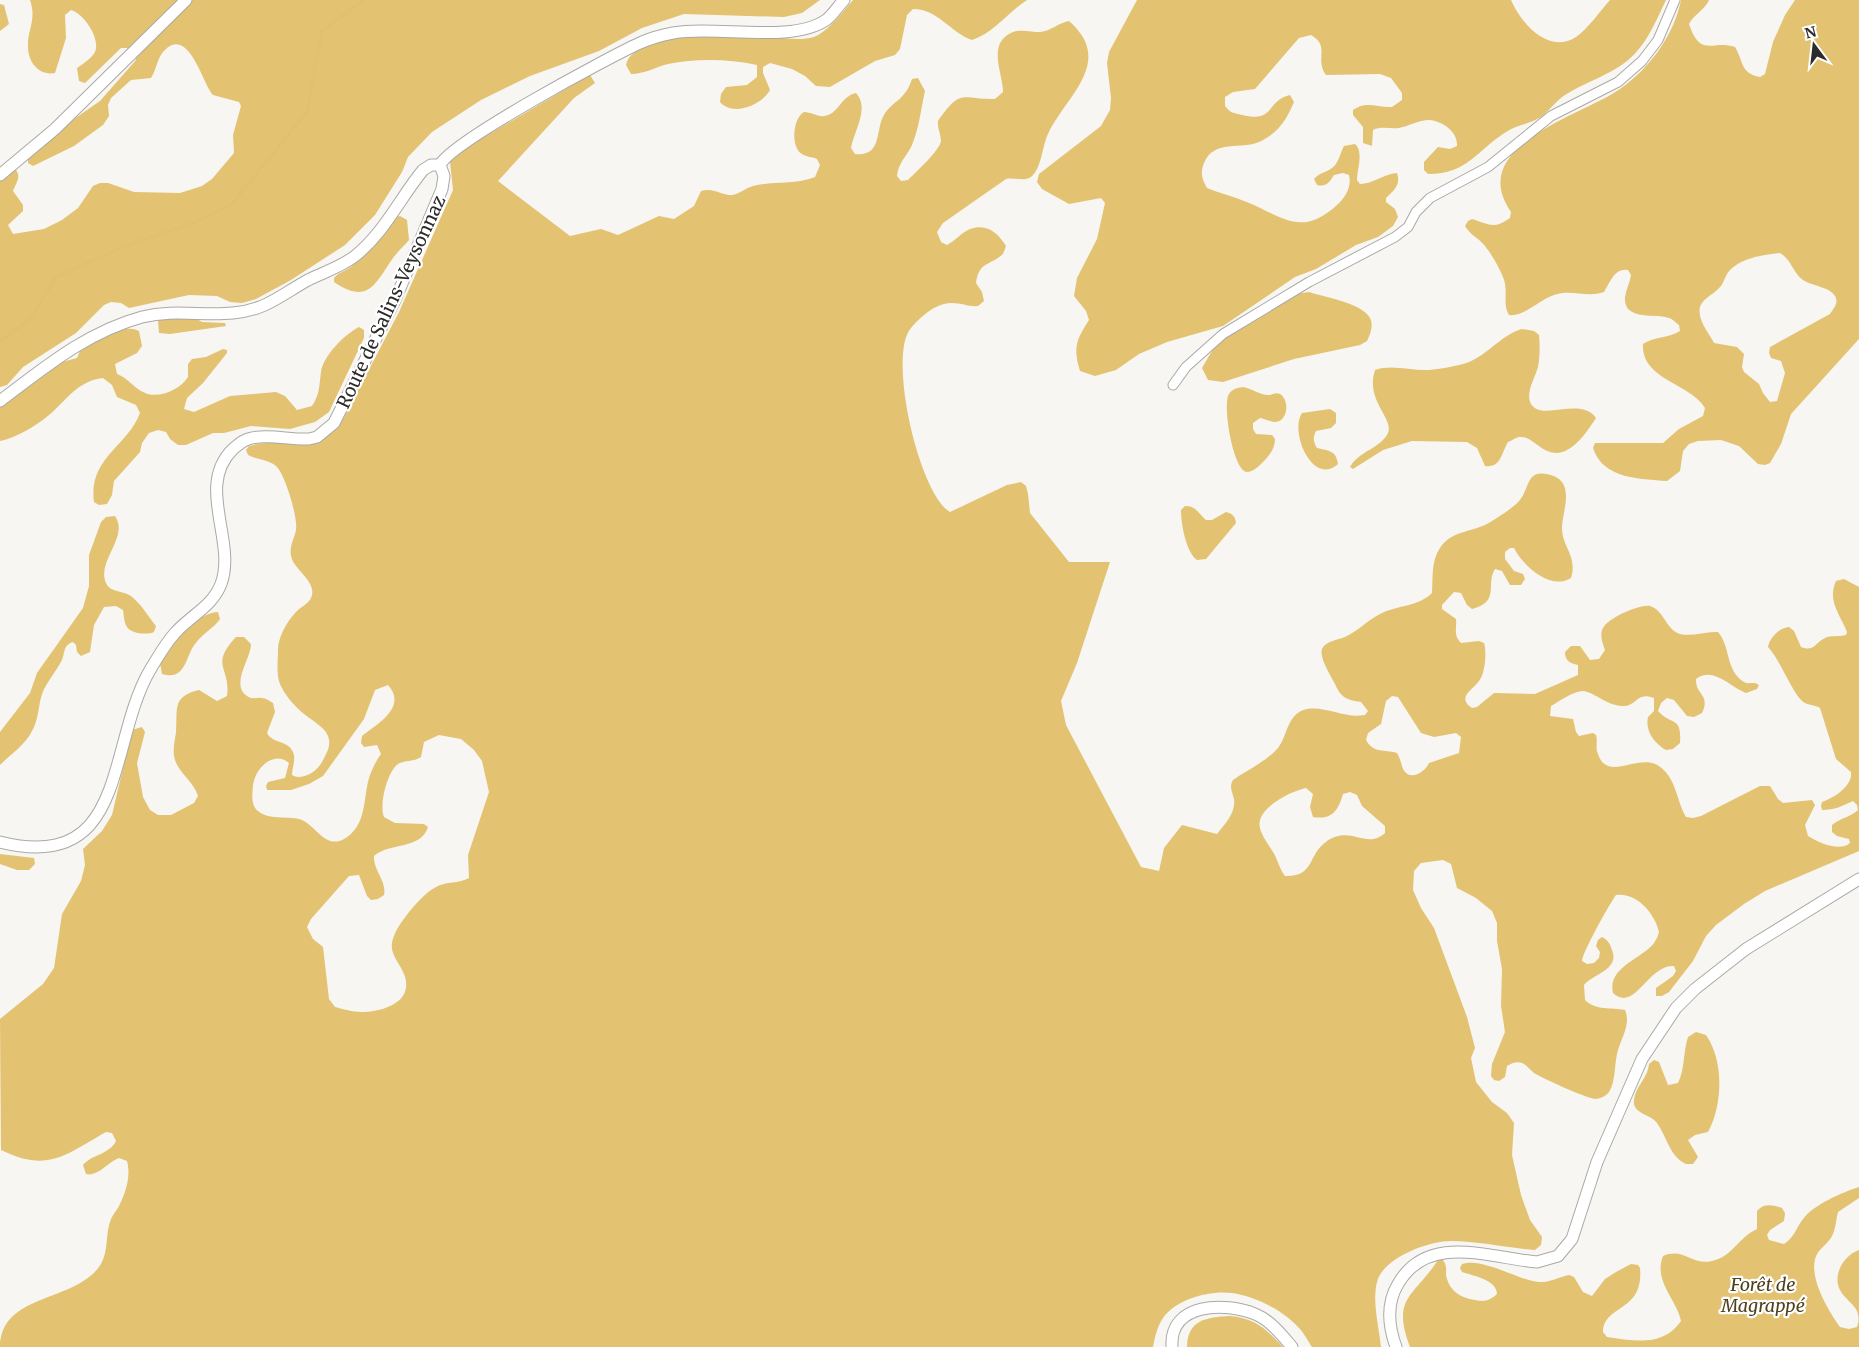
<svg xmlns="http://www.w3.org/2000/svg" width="1859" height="1347" font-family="Merriweather,serif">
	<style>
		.forest { fill: #e3c272; fill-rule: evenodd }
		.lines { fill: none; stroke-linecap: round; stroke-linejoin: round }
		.stream { stroke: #e1c070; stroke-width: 3 }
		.minor-casing { stroke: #aaa9a6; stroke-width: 11 }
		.tertiary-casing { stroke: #aaa9a6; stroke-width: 13 }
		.minor { stroke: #fff; stroke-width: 9 }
		.tertiary { stroke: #fff; stroke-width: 11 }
		.labels { text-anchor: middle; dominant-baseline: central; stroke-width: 4.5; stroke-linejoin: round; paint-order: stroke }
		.street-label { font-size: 18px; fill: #2c2b2a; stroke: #fff }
		.park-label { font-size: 18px; font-style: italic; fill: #4f411e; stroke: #fff }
	</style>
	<rect width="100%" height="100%" fill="#f7f6f2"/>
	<g class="forest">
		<path d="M30,0H820L802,13L784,17L684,14L642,28L599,51L530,76L481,100L432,132L408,157L402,172L375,215L345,245L291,280L256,299L242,303L230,302L217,296L189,295L129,308L121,303L111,302L104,305L76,333L23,367L7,385L0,387V172L15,169C22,176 16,183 13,191L23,205V211L8,225L13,234L44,229L62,220L78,208L93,186L100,183H108L134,192L180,193L202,186L212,179L234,153L233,135L241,106L239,102L213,95C203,85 189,26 165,50C157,57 157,69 151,78L131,80L111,98L108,105L109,116L103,125L74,146L33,166L28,163V157L61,128L100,101L136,60L135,55L127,48H121L85,83L79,81L77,68C84,63 91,59 95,52C101,38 83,13 71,10L65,15L66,38L55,73C39,76 28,62 28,47C27,30 37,20 30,0Z"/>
		<path d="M853,0H1027C1008,12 994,33 972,40C951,33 938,9 913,9L907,15L900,49L895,55L875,61L830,87L816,86L805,76L792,69L770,63L763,67V73L770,90C762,105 733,117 720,102L721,94L726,87L747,85L757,77V65C729,59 697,58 668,64C656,67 644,74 631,74L626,65C628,54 638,50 648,46C682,32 736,33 773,37C787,38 800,41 814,37C829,31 843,11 853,0Z"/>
		<path d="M1137,0H1511C1521,23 1548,55 1576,37C1587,30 1601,10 1610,0H1666C1656,21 1646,46 1627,61C1609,75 1589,81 1570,92C1558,98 1551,109 1541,117C1529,124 1517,125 1506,132C1477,150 1468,174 1428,174L1424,170V162L1438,147L1450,149L1457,146C1458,132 1443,121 1429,120C1419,120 1409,126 1399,128C1389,129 1381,126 1373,130L1372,146L1363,143V127L1353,115V110C1367,100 1377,108 1392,107L1402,100V93L1391,78L1380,74L1326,75C1314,58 1331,47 1311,35L1299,38L1255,89L1233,92L1225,97V106C1230,113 1234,113 1242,115C1276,123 1265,101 1290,95L1294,102C1286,121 1278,133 1259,142C1241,150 1214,139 1204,163C1200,173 1202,179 1207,188C1219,193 1232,196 1244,201C1281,215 1300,239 1337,205C1345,198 1352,187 1349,175L1343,173L1334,175C1329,183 1326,187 1317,185L1314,179C1320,172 1326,173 1332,168C1339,163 1340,153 1344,146L1355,144C1364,152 1357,169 1357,180L1360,184C1373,184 1383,174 1397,173C1401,185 1394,190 1386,198V202L1395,209L1398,217L1393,226L1378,237L1356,245L1316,269L1295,277L1223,326L1167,342L1139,354L1116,370L1095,376L1080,371C1073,348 1076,340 1089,320L1086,311L1074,296L1077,278L1097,239L1105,203L1101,198L1069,204L1042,189L1037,182L1039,174L1101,126L1110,110L1111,98L1107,63L1109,52Z"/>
		<path d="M1681,0H1709C1705,10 1694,14 1689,24C1701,59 1712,39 1735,47C1744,62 1740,73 1760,77L1765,74L1773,42L1785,15L1795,0H1859V339L1791,414L1781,444L1770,463L1765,465L1758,464L1739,446L1721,440L1698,441L1689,444L1683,451L1680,471L1667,481C1640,479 1603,479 1593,448L1595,443H1663L1679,429L1703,416L1705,408C1690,383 1641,380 1643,344C1655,336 1667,339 1680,331L1679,325C1676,323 1673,319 1669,318C1657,313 1623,322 1625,297C1626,290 1630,282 1631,275L1628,270C1614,268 1610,283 1604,292C1587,298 1571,289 1554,295C1539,300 1524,317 1509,315C1502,304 1509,291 1503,277C1499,267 1492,255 1485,246C1479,238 1470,235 1465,226L1468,221L1472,219C1489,224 1493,230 1510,218L1511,212C1465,145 1582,116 1620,89C1650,68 1674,35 1681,0ZM1780,253C1791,259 1793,273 1803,280C1812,286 1830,287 1835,296C1839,303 1834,308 1830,314L1770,347L1769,353L1771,358L1781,361L1785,373L1777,401L1770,402L1763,393L1759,384L1744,372L1742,367L1744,354L1737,347L1714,343C1710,335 1701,324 1700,315C1697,300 1711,297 1719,288C1723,285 1724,279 1727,274C1738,258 1762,255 1780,253Z"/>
		<path d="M0,4L4,5L9,24L0,31Z"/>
		<path d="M1069,21C1116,62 1065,97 1048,134C1042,146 1042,168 1031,177C1024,182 1014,177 1006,179L943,223L937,232L941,242L947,245C955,241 962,232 970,229C987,223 998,233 1006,246L1003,254C990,266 979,261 976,283L982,292L984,301L978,306C969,307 962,303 952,303C937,302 920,317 911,328C887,355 919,494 950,512L1007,485L1021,482L1026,486L1028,494L1030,513L1069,562H1110L1077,663L1061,701L1066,725L1141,867L1159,871L1164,848L1182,825L1217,834C1225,824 1236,813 1234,799C1232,791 1229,787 1233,780C1247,770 1267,761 1278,748C1288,735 1287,713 1307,709C1327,706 1345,719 1365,715L1368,711L1361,702C1347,700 1341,698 1335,684C1331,676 1319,658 1322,649C1325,641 1338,640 1345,637C1358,631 1368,620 1380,614C1397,605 1418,607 1432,593C1433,578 1431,561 1440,548C1452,529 1475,533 1492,521C1501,515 1517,506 1522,497C1526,491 1527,483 1532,477C1536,473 1541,473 1546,474C1577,479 1563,508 1562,527C1561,546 1578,556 1571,578C1551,591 1523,566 1514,548H1510L1505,552V559L1514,571L1523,574L1525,579L1521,585H1510L1502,571L1495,569C1485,585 1501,601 1472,609L1467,605L1461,593L1454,592L1442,605V609L1456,619C1457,629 1453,635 1461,643L1479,641L1484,643C1487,652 1485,674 1479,681C1473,690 1456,697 1472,708L1477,707L1494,693L1535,694L1578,675V665C1570,663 1565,661 1565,652L1571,646H1580L1590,660L1599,659L1605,650C1603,644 1599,635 1603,628C1608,618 1640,604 1650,606C1664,610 1666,630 1680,634C1693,637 1705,631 1718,632C1731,647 1725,670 1744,682C1749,685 1753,681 1759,685L1757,689L1746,693C1730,687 1713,666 1696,679C1695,695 1711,694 1702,713L1694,717L1687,716L1674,700L1667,698L1661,703L1658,711C1671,726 1682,715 1680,743L1673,749L1666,750C1654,743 1645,731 1648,717L1654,711V698C1636,691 1637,707 1622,706C1608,706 1592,691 1583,691C1573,691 1560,701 1551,706L1550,716L1573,719L1576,732L1579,736L1593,733L1596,735C1598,741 1595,748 1598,754C1607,783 1639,752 1659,766C1677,779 1676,800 1686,817L1693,818L1701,816L1760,786H1770L1778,799L1783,803L1812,800L1815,805L1805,825L1808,836C1819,843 1840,852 1850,843L1849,839L1837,836L1832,832V825C1840,818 1851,817 1858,810L1857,805L1853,801C1842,806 1835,810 1822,810L1821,806L1822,802C1834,798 1853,786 1851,772L1836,759L1820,708C1815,705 1809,705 1805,703C1794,698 1780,659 1768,647C1770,637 1779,628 1789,627L1794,631L1801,647C1814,652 1815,643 1825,638C1831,635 1839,637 1846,635L1847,632C1840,614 1827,601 1836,581L1844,579L1859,587V851L1765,891L1744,904L1716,925L1706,936L1693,961L1669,992L1662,996H1656V988L1673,976L1676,971L1674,966C1647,965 1635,1013 1613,993C1607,967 1642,959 1654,943C1656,940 1658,936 1659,932C1655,914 1637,892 1616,895C1610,903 1582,953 1582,961L1587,964L1594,963L1599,958L1600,952L1596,946L1598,940L1602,937C1608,940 1610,944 1612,950C1620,970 1593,974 1584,985L1585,1000C1596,1011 1611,1007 1625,1010C1631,1023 1622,1037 1618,1050C1614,1063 1616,1082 1609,1092C1606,1096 1600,1099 1595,1099C1586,1098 1544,1079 1534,1073C1530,1070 1527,1065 1522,1063C1517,1061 1512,1063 1507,1066L1505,1077L1499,1081L1494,1080L1491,1076L1492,1064L1505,1032L1501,1006L1502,969L1497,941V923L1492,911L1476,898L1457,888L1451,864L1443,860L1421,863L1414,871L1413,890L1421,908L1434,928L1467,1017L1475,1048L1471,1058L1476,1082L1492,1102L1507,1113L1514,1123L1512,1155L1521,1195L1530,1220L1542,1237L1541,1245L1535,1250C1507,1248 1478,1241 1451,1241C1428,1241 1383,1258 1377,1282C1372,1302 1379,1327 1381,1347H1312C1308,1341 1304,1333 1299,1328C1284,1311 1255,1296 1232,1293C1210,1290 1176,1299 1163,1318C1157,1327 1155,1337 1153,1347H0C1,1292 77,1303 101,1264C109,1250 105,1233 111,1219C113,1214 117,1210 119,1206C126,1192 131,1176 127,1161L119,1158C108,1162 98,1177 86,1174L83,1165C91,1155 110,1154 116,1141L112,1133L106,1132C65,1155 48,1173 1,1150L0,1019L43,984L54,968L62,914L81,881L85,865L83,849L102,831L112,815L132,730L142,727L145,732L137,763L143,797L150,810L158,815H171L194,803L198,796C194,782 179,773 175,760C172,750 175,741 176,732C178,709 171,697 199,690L217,701L227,696C231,667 209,666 236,637H244L251,644C251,659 230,684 247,696C252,700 256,697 262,698C265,698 270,701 273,703L275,712L267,733C273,745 290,739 294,755C295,762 292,769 292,775C298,779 307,776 313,772C319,768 323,761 326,754C337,733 318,725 304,714C295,707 284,694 280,684C276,675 278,660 278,651C278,636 288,620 297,611C301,607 309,603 311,598C318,583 296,571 292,559C288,548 294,540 296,530C298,517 285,474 276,466C267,459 257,460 248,455L246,450L249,446C284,436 315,458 341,423L399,312L453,190L450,162L467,147L590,75L595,83L574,98L498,181L570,236L601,229L618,235L659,216L674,219L694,206L701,191C713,187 720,195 732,195C739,194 746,188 753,186C774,181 794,185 815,177L820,165L817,159C813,157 806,157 802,154C790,147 793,118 804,112C811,112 818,117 824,116C838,115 841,96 856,93C870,108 854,131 851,148L855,154C883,157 875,129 884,115C893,100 905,101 912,79L918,78L925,91C921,109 919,128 912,145C907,156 898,163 897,176L901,181L908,180C916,172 940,150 941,141C941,134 937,128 938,121C962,87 961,100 995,99L1003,92C1003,73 986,43 1013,32C1021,29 1032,32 1040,32C1051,31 1058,23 1069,21ZM388,685C408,707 377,724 362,736L361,743L364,747L377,745L381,754C376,761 372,769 369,778C363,799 367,826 344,839C324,850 315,823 299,819C287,816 268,820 258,811C251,806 252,795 253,786C254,770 273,749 289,763L285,778L268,782L266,786L267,790H291L309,784L323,776L364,719L375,690ZM1392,696L1398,697L1421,733L1434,737L1456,733L1461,737L1459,753L1429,763C1425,772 1410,782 1403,769C1401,763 1400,758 1397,753C1384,749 1374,754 1366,740L1368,733L1381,724L1386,701ZM439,735L461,739L474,750L482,761L489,792L468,855L469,878C459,884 446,881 436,887C423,893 399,922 394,936C387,952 398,960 404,974C415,1002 383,1012 361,1012C353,1012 343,1009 335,1007L329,999L323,947L313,939L307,927L311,919L349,876L359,875L367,896L371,900L378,899L384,895C387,881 373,870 374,856C390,842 421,850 428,827L424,824L395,823L384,817C379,805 387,772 398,764C404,760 414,762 421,757L424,742ZM1306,788L1313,794L1310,807L1313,817C1332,820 1338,811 1343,794L1350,792L1357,795L1362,806L1385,826V833C1366,850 1351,825 1327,841C1307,855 1315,877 1285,876C1279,868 1278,860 1273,852C1268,843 1257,831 1260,820C1265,804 1292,791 1306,788Z"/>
		<path d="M400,216L407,220L409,240C404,246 398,251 393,258C376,282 369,306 334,282V278C340,271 347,271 353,265C370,250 383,235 395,217Z"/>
		<path d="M1309,292C1324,297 1362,303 1370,318C1374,326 1370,334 1367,341L1360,345L1294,359L1223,382L1208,380L1202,368L1216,344L1295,294Z"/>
		<path d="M192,316L202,322L225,323L226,326L170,334L159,333L158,320L161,317Z"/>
		<path d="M359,327L364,330V338L329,412L315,422L290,429L251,426L224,433H213L186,445H178L170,439L166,432L158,430L149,433L142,443L140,452L114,481L112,495L107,504L99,505L94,502C88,458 128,446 140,413L136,405L117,397L112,385L103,378C77,381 67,400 49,415C36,426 16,438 0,441V405L62,362L77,358L82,346C100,337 119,323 139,331L142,346L137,353L115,364L117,374C128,378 133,387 143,392C157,400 180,390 188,377V364L192,359L206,357L223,349L227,350V353L203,383L187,398L184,409L194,412L230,396L276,392L285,396L297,410L312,406C320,394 319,386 321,372C323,356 345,334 359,327Z"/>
		<path d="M1522,329L1534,331L1539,335C1540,346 1540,356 1538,367C1535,378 1525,393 1531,404C1542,422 1581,396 1596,418C1583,438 1564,466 1539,446C1533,442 1527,436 1519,437C1515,438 1511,441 1508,442C1501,454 1501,468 1485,466L1477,448L1467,442L1412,441L1383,450L1353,469L1350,467C1359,451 1381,448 1388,433C1394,418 1365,401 1375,370C1392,364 1411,371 1429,370C1440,369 1452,367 1463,364C1486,358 1500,335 1522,329Z"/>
		<path d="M1243,387C1251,388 1260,395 1268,395C1273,395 1276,392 1280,394C1290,400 1288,422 1275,422C1271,422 1265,419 1260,418L1253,423V429L1256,434L1272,435L1275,439C1275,448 1270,455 1263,462C1259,466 1253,472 1247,472C1233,471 1222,404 1229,394C1232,389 1237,388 1243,387Z"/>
		<path d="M1330,409L1336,413V423L1331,428L1316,431C1313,436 1313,442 1317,448C1329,451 1336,450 1338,464C1313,487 1289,432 1302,413Z"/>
		<path d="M1185,506C1196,506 1198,513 1206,520H1212L1226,512C1233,514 1235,516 1236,523L1206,559L1197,560C1186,552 1181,524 1181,510Z"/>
		<path d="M115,516C130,538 94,562 107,585C111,592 124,591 131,596C141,604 148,616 156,626L154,632C148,635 131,634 127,627C124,623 124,615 123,610L116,606L104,607L94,625L90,652L81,656L77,652L76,645L73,642C63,645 65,653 62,660C56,672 47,681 42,694C38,706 39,719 32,731C25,745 11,754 0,765V732L30,693L37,673L83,608L89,586V555L101,522L106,517Z"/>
		<path d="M218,612L220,619C215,627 202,634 195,644C185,657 186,681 162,674L160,663C171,645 195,613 218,612Z"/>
		<path d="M0,854L34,858L35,864L29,870H17L0,864Z"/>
		<path d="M1696,1032L1706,1035C1724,1061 1723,1105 1708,1132L1695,1135L1688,1140L1698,1157L1693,1164H1686C1670,1157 1667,1137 1657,1123C1651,1114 1632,1114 1634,1100C1635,1087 1648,1078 1649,1064L1654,1060L1659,1062L1668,1085L1678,1083C1685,1069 1683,1052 1688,1037Z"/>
		<path d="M1859,1187V1198L1838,1212C1836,1219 1836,1227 1833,1234C1829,1244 1818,1248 1815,1259C1810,1280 1828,1310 1840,1327L1849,1329L1857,1327C1859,1321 1859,1317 1857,1311C1854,1304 1844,1298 1840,1290C1832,1275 1844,1255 1859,1250V1347H1410C1391,1297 1414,1297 1438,1260H1443C1447,1266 1446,1269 1446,1275C1449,1291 1461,1298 1475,1300C1485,1302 1489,1301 1497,1294C1497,1280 1474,1276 1462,1272L1460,1268L1462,1264C1483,1257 1517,1280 1539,1282C1549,1283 1559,1277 1569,1275L1574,1277L1583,1292L1592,1296L1605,1279L1616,1272L1631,1264L1638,1265L1640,1268C1644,1313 1604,1304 1603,1332L1607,1337C1635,1341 1663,1347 1681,1321C1677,1300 1653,1281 1663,1256C1684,1247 1692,1266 1712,1261C1732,1257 1739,1237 1757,1229V1211C1764,1203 1772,1205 1782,1208L1785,1213L1784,1221L1770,1230L1767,1235L1769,1240L1784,1244C1794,1238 1796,1228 1803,1219C1813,1205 1843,1192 1859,1187Z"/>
		<path d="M1230,1316C1255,1318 1266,1329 1283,1347H1187C1187,1320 1207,1317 1230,1316Z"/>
	</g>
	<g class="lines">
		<path class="stream" d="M0,342L31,318L56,277L130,244L190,224L231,205L307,112L322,31L363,0"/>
		<defs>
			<path id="minor" d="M1173,385L1186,367L1223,334L1309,282L1395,237L1408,227L1416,212L1430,198L1488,167L1551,116L1618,82L1642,61L1658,40L1675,0"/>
			<g id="tertiary">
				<path d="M440,165C451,142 609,57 640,43C649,39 662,35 673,33C716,25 791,44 826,20C833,15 838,6 844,0"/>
				<path d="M0,175L55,129L186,0"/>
				<path d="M0,401C45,367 87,332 142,317C174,309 201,316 233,313C266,310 281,295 308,280C324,272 341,267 355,256C384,233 400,198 423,170L431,165H440"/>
				<path d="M0,842C129,874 106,746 150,670C158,657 165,644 175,633C191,615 212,607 221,584C237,541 195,486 233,449C239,444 244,439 252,438C270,434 290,440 309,439L317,437L334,423L395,300L442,189L444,176L440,165"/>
				<path d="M1172,1347C1169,1302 1226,1302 1255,1314C1270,1320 1282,1335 1292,1347"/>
				<path d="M1396,1347C1388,1325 1386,1304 1398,1284C1428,1232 1490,1258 1537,1262L1558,1256L1572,1239L1597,1162L1642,1059L1676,1008L1695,989L1746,949L1859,879"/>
			</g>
		</defs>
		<use href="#minor" class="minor-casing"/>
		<use href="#tertiary" class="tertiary-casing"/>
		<use href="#minor" class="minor"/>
		<use href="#tertiary" class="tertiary"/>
	</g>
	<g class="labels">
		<g class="street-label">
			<text transform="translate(391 302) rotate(-65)">Route de Salins-Veysonnaz</text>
		</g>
		<g class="park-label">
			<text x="1763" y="1284">Forêt de<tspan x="1763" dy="21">Magrappé</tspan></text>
		</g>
	</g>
	<g transform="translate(1814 45) rotate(345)" stroke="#ffffff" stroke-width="4" paint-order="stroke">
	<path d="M0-4L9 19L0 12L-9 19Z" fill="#2c2b2a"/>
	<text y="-8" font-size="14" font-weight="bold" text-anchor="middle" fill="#2c2b2a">N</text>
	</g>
</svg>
